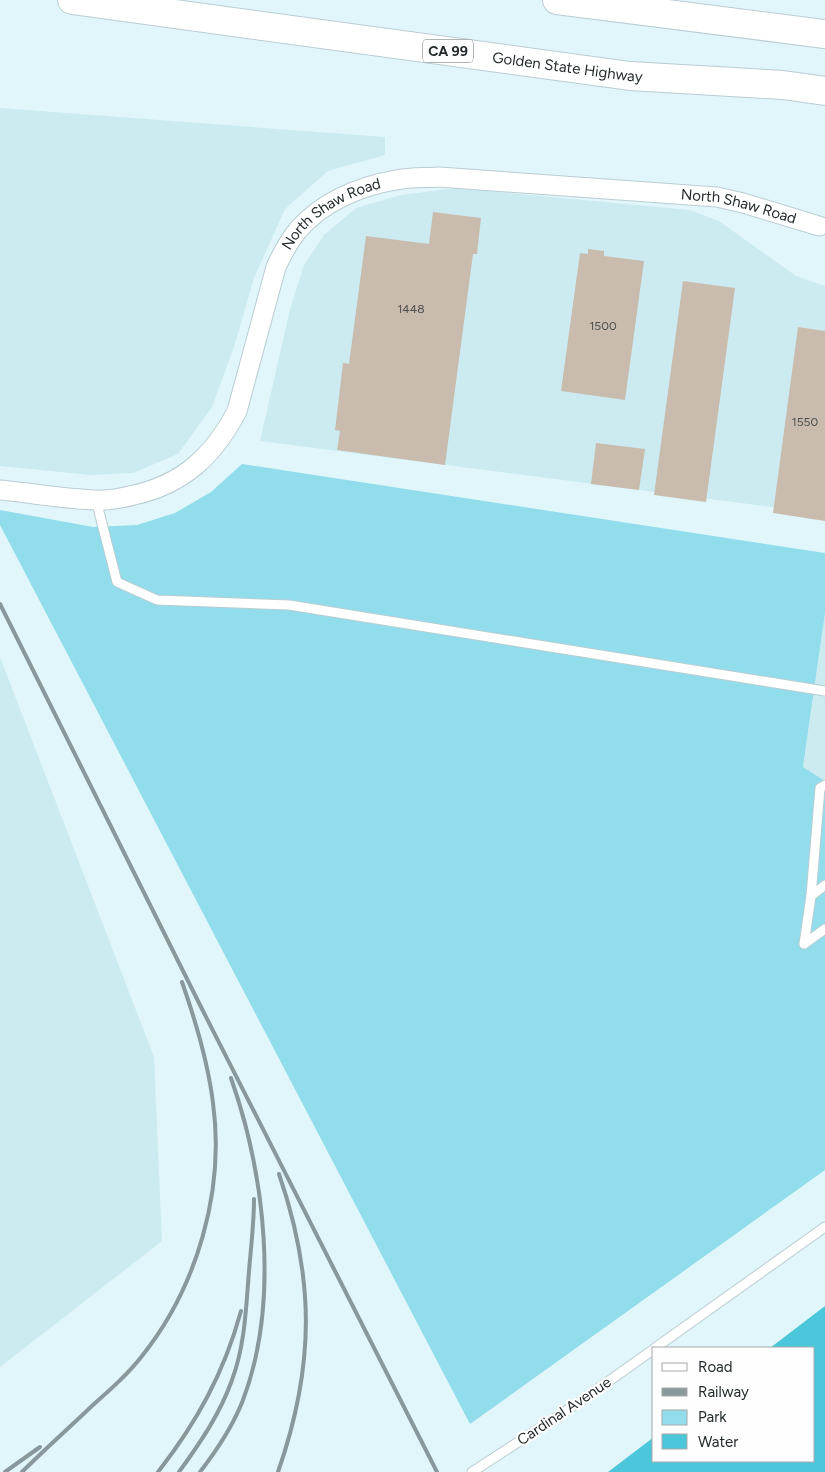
<svg xmlns="http://www.w3.org/2000/svg" width="825" height="1472" font-family="Figtree,sans-serif">
	<style>
		.built { fill: #ccebf1 }
		.green { fill: #91ddeb }
		.water { fill: #4cc6db }
		.building { fill: #c9bcaf }
		.lines { fill: none; stroke-linecap: round; stroke-linejoin: round }
		.lane-casing { stroke: #b9cdd2; stroke-width: 11 }
		.street-casing { stroke: #b9cdd2; stroke-width: 21 }
		.highway-casing { stroke: #b9cdd2; stroke-width: 30 }
		.lane { stroke: #fff; stroke-width: 9 }
		.street { stroke: #fff; stroke-width: 19 }
		.highway { stroke: #fff; stroke-width: 28 }
		.rail { stroke: #88989b; stroke-width: 4 }
		.labels { text-anchor: middle; dominant-baseline: central; stroke-width: 4.5; stroke-linejoin: round; paint-order: stroke }
		.number-label { font-size: 12px; fill: #4c4f4d }
		.shield { fill: #fefefe; stroke: #656a6b; stroke-width: 1 }
		.shield-label { font-size: 14px; font-weight: bold; fill: #232b2c }
		.street-label { font-size: 15px; fill: #232b2c; stroke: #fefefe }
	</style>
	<rect width="100%" height="100%" fill="#e0f6fa"/>
	<g class="built">
		<path d="M0,108L385,137V155L328,171L285,209L254,278L235,344L212,407L178,454L133,473L91,475L0,466Z"/>
		<path d="M456,188L690,210L719,221L796,276L825,286V514L260,441L290,309L304,265L324,235L356,208L401,195Z"/>
		<path d="M825,613V781L803,768Z"/>
		<path d="M0,657L154,1057L162,1241L0,1367Z"/>
	</g>
	<path class="green" d="M242,464L825,553V613L803,767L825,781V1170L470,1424L0,525V510L93,527L137,525L175,513L211,492Z"/>
	<path class="water" d="M825,1306V1472H608L654,1437V1461H814V1348H770Z"/>
	<g class="building">
		<path d="M433,212L481,218L477,254H473L445,465L337,450L340,431L335,430L343,363L349,364L366,236L429,244Z"/>
		<path d="M588,249L604,251V256L644,261L625,400L561,391L580,253L588,254Z"/>
		<path d="M683,281L735,288L706,502L654,495Z"/>
		<path d="M798,327L825,331V521L773,513Z"/>
		<path d="M596,443L645,449L639,490L591,484Z"/>
	</g>
	<g class="lines">
		<defs>
			<g id="lane">
				<path d="M96,500L117,582L157,600L289,605L825,691"/>
				<path d="M825,785L820,788L811,896L804,944L825,929"/>
				<path d="M811,896L825,885"/>
				<path d="M655,1348L825,1227"/>
				<path d="M472,1472L578,1403L654,1349"/>
			</g>
			<g id="street">
				<path id="s1" d="M0,490C32,493 64,499 96,500C108,501 122,498 134,495C184,484 214,455 237,411L276,267C282,254 289,241 298,230C322,202 360,186 396,180C410,177 425,178 439,177L717,197L743,203L819,226"/>
			</g>
			<g id="highway">
				<path id="s2" d="M72,0L630,76L783,85L825,91"/>
				<path d="M557,0L825,34"/>
			</g>
		</defs>
		<use href="#lane" class="lane-casing"/>
		<use href="#street" class="street-casing"/>
		<use href="#highway" class="highway-casing"/>
		<use href="#lane" class="lane"/>
		<use href="#street" class="street"/>
		<use href="#highway" class="highway"/>
		<g class="rail">
			<path d="M0,604L202,1009L437,1472"/>
			<path d="M5,1472L40,1447"/>
			<path d="M22,1472C45,1449 70,1427 94,1404C111,1389 128,1374 142,1356C197,1287 225,1191 213,1103C208,1062 196,1022 182,982"/>
			<path d="M158,1472C197,1422 224,1373 241,1311"/>
			<path d="M179,1472C200,1443 220,1414 232,1380C245,1345 246,1308 249,1271C251,1247 254,1223 254,1199"/>
			<path d="M200,1472C217,1450 233,1426 243,1400C280,1302 265,1175 231,1078"/>
			<path d="M278,1472C315,1366 315,1279 279,1174"/>
		</g>
	</g>
	<g class="labels">
		<g class="number-label">
			<text x="411" y="309">1448</text>
			<text x="603" y="326">1500</text>
			<text x="805" y="422">1550</text>
		</g>
		<rect class="shield" x="423" y="39.5" width="50" height="23" rx="4"/>
		<g class="shield-label">
			<text x="448" y="51">CA 99</text>
		</g>
		<g class="street-label">
			<text stroke="none"><textPath href="#s2" startOffset="500">Golden State Highway</textPath></text>
			<text stroke="none"><textPath href="#s1" startOffset="922">North Shaw Road</textPath></text>
			<text stroke="none"><textPath href="#s1" startOffset="502">North Shaw Road</textPath></text>
			<text transform="translate(564 1411) rotate(-34)">Cardinal Avenue</text>
		</g>
	</g>
	<rect x="652" y="1347" width="162" height="115" fill="#fefefe" stroke="#a6aaaa"/>
	<rect x="662" y="1363" width="25" height="8" fill="#ffffff" stroke="#a6aaaa"/>
	<text x="698" y="1372" font-size="15" fill="#232b2c">Road</text>
	<rect x="662" y="1388" width="25" height="8" fill="#88989b" stroke="#a6aaaa"/>
	<text x="698" y="1397" font-size="15" fill="#232b2c">Railway</text>
	<rect x="662" y="1410" width="25" height="15" fill="#91ddeb" stroke="#a6aaaa"/>
	<text x="698" y="1422" font-size="15" fill="#232b2c">Park</text>
	<rect x="662" y="1434" width="25" height="15" fill="#4cc6db" stroke="#a6aaaa"/>
	<text x="698" y="1447" font-size="15" fill="#232b2c">Water</text>
</svg>
